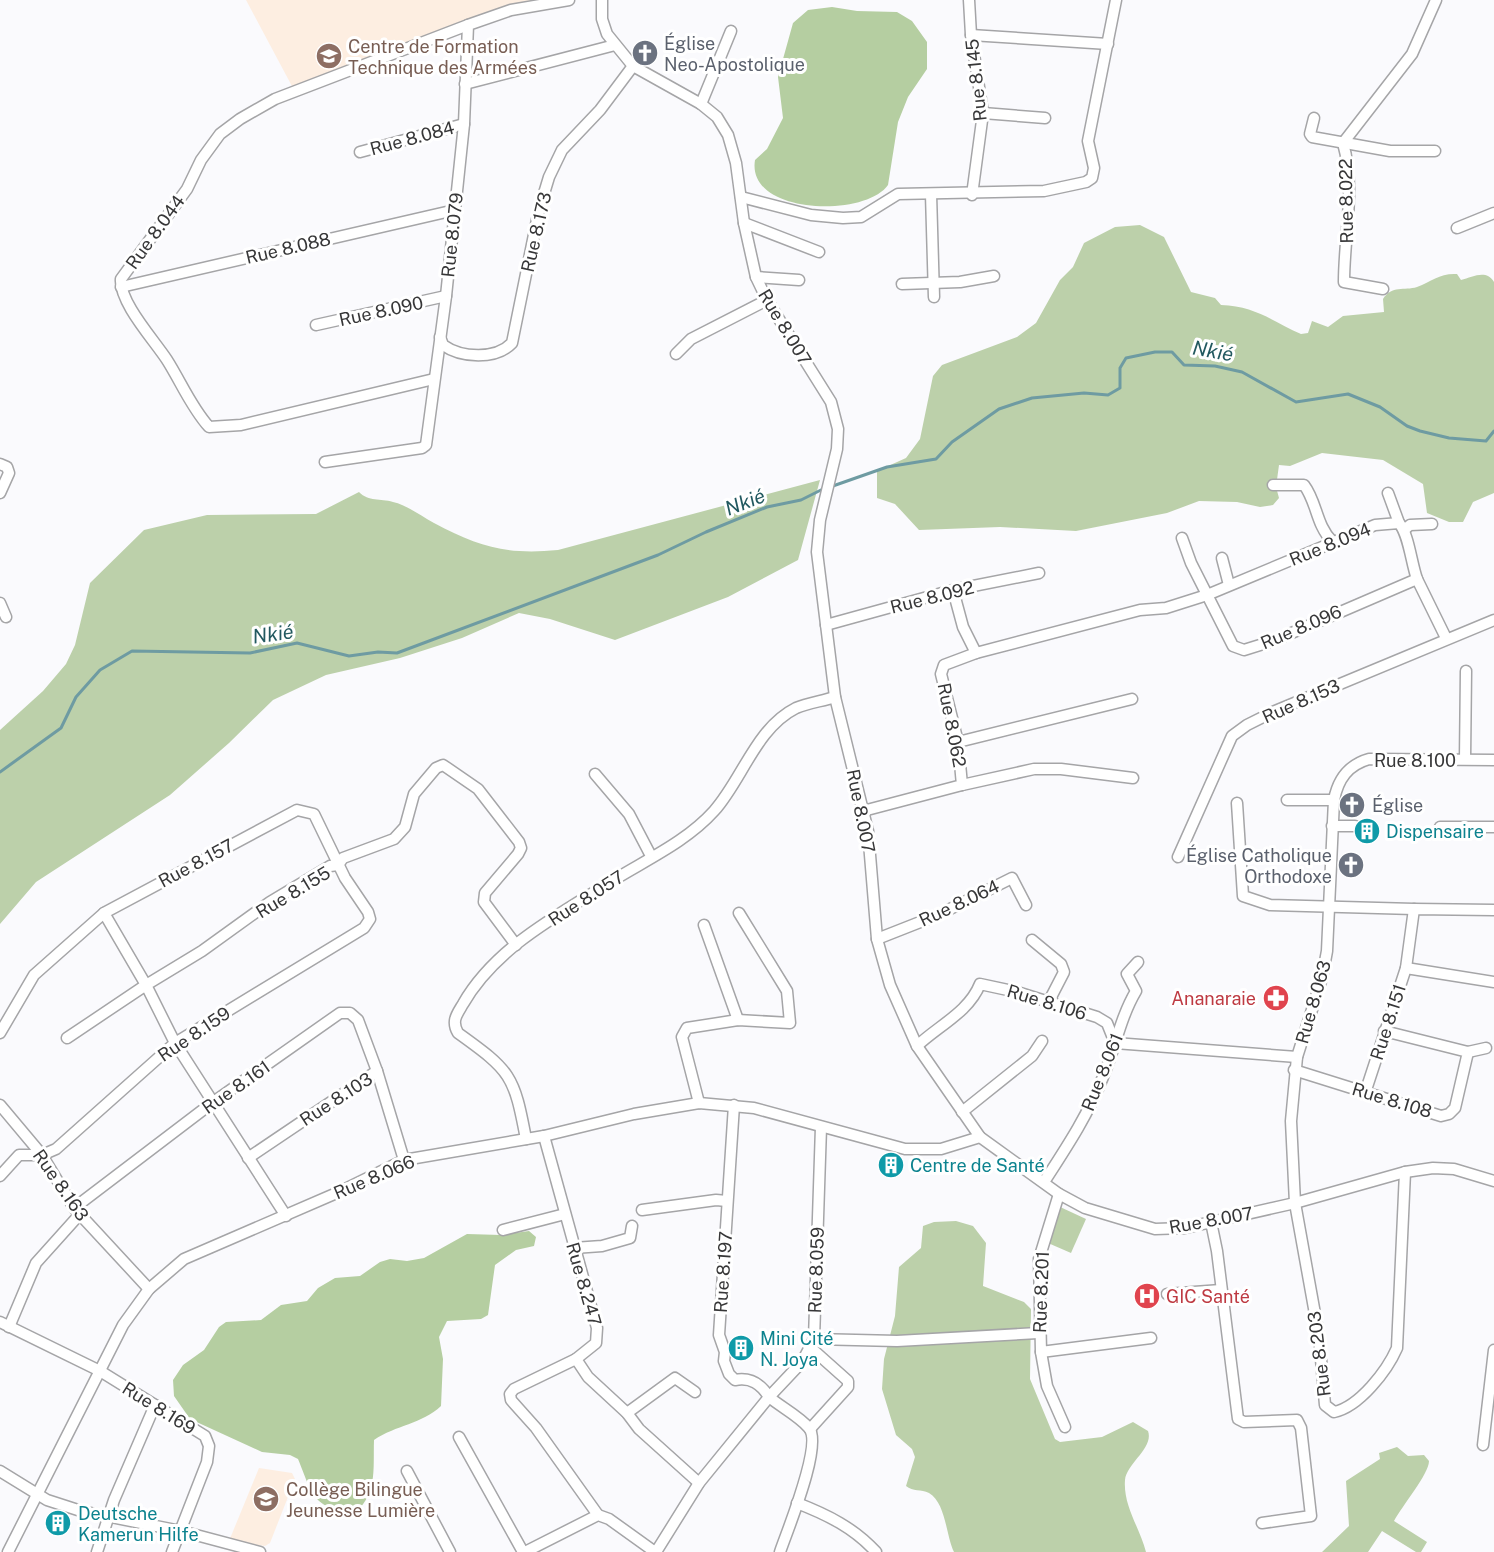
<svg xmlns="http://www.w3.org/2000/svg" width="1494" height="1552" font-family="'Public Sans',sans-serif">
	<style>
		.education { fill: #fdeee1 }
		.green { fill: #bcd0aa }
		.forest { fill: #b5cea1 }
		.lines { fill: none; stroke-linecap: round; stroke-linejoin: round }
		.stream { stroke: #6e9ba2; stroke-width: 3 }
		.minor-casing { stroke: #a5a5a7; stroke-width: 13 }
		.minor { stroke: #fff; stroke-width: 10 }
		.labels { text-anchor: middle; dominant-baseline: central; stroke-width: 6; stroke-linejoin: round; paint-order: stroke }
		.worship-label { font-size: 18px; fill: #5b616d; stroke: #fff; text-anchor: start }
		.education-label { font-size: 18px; fill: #785e54; stroke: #fff; text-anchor: start }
		.street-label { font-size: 18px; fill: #373738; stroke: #fff }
		.culture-label { font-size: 18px; fill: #0d838f; stroke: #fff; text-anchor: start }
		.health-label { font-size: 18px; fill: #be3a42; stroke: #fff; text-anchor: end }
		.water-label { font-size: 20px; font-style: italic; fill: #225960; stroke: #fff }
	</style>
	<rect width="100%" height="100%" fill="#fafafd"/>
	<g class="education">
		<path d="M246,0H541L294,90Z"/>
		<path d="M259,1468L292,1473L295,1479L270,1543L265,1546L229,1541Z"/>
	</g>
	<g class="green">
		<path d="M1140,225L1164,237L1191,292L1215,298L1221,305C1255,306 1272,321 1301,334L1308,333L1312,321L1328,327L1343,316L1384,312L1383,299C1392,285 1404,291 1417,287C1432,281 1440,273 1457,274L1461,280C1473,277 1486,269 1494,282V493L1473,502L1463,522H1449L1427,513L1423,484L1383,460L1322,453L1290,466L1279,465L1276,487L1279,498L1273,505L1260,507L1237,502L1199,501L1167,513L1076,531L1000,527L919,530L895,504L877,498V471L906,458L920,439L933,376L942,365L1017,337L1036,323L1060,280L1073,267L1084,243L1115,227Z"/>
		<path d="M820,480L798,560L728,597L615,640L550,619L519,613L462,638L400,658L326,675L273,700L229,743L170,795L36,882L0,924V730L43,691L66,664L75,645L90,583L144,530L207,515L316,514L359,492C369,502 380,498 393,502C407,505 421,516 434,523C479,547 507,555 558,550Z"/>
		<path d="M1058,1206L1086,1219L1071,1253L1048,1243Z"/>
		<path d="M956,1221L973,1226L986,1243L983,1286L1024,1302L1031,1309L1030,1379L1055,1439L1060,1442L1102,1437L1133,1422L1148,1431C1154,1448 1127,1463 1125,1480C1123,1506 1140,1528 1146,1552H954C946,1536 946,1503 929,1493C921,1489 913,1492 906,1486L915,1457L912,1449L896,1435L882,1389L884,1359L895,1316L899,1267L921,1248L923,1226L934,1222Z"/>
		<path d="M1397,1447L1408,1456L1424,1455L1429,1461C1429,1474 1402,1506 1394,1521L1427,1542L1421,1552H1416L1382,1531L1368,1552H1322L1349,1526L1346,1481L1380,1459L1379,1453Z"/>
	</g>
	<g class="forest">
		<path d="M832,7L857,11L897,12L912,21L927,42V69L908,97L898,122L888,185C865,218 746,215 755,160L767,149L783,118L778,77L793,23L808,10Z"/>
		<path d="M529,1231L536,1237L534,1246L516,1250L495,1265L488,1315L481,1319L447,1321L439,1337L443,1359L441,1406C422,1424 396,1425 374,1440C373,1471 378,1496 351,1516C310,1503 313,1495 298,1459L290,1455L262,1452L190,1419L174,1396L173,1380L183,1365L204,1350L219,1327L226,1322L261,1320L281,1305L307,1301L318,1288L335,1278L360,1276L380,1262L390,1259L407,1261L424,1258L467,1234L501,1235Z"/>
	</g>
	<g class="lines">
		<g class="stream">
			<path d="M830,487L887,467L936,459L952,442L999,409L1032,398L1084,393L1108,395L1120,388V368L1126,358L1155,352H1172L1184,365L1215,366L1242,372L1296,402L1348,394L1380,407L1407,426L1420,431L1449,438L1486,441L1494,431"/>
			<path d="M0,772L61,728L76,697L100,670L132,651L250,653L297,643L349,656L378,652L397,653L658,555L706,532L767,507L801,500L823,489"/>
		</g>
		<defs>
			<g id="minor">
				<path d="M602,0V19L607,34L633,66L701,104L717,117L728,135L736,163L744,223L756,277L767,300L831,402L838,429L837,449L820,520L817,552L835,697L868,831L877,939L890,985L917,1046L980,1137L1059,1194L1085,1208L1155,1229L1185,1228L1295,1203L1405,1172L1433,1168L1454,1169L1494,1181"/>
				<path d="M969,0L971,35L983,113L972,195"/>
				<path d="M971,35L1108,44"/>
				<path d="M465,84L615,45"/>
				<path d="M701,104L731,31"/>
				<path d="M983,113L1045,118"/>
				<path d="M1314,118L1310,134L1312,137L1390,151H1435"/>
				<path d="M360,152L464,124"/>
				<path d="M931,194L934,297"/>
				<path d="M741,197L811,215L843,218L861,217L898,194L1044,191L1086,182L1092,178L1094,168L1088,141L1116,0"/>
				<path d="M744,223L819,252"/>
				<path d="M1457,228L1494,213"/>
				<path d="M756,277L799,280"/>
				<path d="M902,284L960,282L994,276"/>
				<path d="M121,287L455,210"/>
				<path d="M1383,289L1344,282C1344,235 1356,189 1343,143L1412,54L1436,0"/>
				<path d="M316,325L446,296"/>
				<path d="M440,337L443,345C461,358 496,360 512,343L539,210L549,177L562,150L600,110L633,66"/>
				<path d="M676,354L691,339L767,300"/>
				<path d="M434,379L241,425L209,427C191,407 181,382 167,360C154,340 119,302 121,279L187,189L201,160L220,134L240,119L275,99L468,25"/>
				<path d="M325,462L422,448L426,445L446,296L464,124L468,25L511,10L569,0"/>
				<path d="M0,464L7,467L9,473L0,493"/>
				<path d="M1273,485H1304C1317,502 1316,525 1332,541"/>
				<path d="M1388,493L1399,523"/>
				<path d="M1404,530L1410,525L1432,524"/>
				<path d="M1182,538L1191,563L1233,646L1244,650L1273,641L1417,579L1446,638"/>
				<path d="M1222,558L1229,585"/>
				<path d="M0,603L6,617"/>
				<path d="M826,625L953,590L1039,573"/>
				<path d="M976,653L1140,610L1166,608L1207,595L1375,525L1399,523C1409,535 1411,562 1417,579"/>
				<path d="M958,742L1132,699"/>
				<path d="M1465,759L1466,671"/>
				<path d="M595,774L629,814L651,856"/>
				<path d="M962,785L1034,769H1061L1133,778"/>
				<path d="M1287,800H1334L1327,951L1322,978L1297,1057L1291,1121L1295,1203L1319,1336L1325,1405L1334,1412C1359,1407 1387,1371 1397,1348L1405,1172"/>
				<path d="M1334,800C1338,779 1348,765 1369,759L1494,760"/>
				<path d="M1237,803L1243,896L1270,905L1414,909"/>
				<path d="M863,811L962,785L958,742L941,674L944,665L976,653L963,627L953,590"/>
				<path d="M1332,826H1355"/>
				<path d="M1440,827H1494"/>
				<path d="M1178,857L1232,736L1247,725L1275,711L1494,620"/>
				<path d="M704,925L738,1020"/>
				<path d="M877,939L938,915L1012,878L1026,905"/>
				<path d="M1032,940L1061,964L1064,972L1048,1003"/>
				<path d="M1406,968L1414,909L1494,910"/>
				<path d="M0,1033L34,975L104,913"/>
				<path d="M917,1046C938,1026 969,1012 980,984L1017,992L1097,1017L1107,1023L1115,1043L1297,1057"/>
				<path d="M1468,1052L1486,1048"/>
				<path d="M1294,1070L1441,1116L1449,1114L1455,1108L1468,1052L1384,1031"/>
				<path d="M1365,1093L1406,968L1494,982"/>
				<path d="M699,1103L682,1037L687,1028L738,1020L790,1023L787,991L739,913"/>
				<path d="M0,1105L42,1155L74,1208L149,1289"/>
				<path d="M962,1112L1032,1056L1042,1041"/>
				<path d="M544,1136L597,1328L596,1343L576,1359L588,1377L627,1413L639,1429L699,1483"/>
				<path d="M526,1139C514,1075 511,1071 458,1033C451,1021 457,1014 463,1004C496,946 562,913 617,878C650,858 688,840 714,811C742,780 756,728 796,708C807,703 823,701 835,697"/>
				<path d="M248,1158L377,1071L404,1160"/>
				<path d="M0,1176L19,1155H42L56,1149L175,1043L364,928L370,919L368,912L345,878L314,814L297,810L104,913L146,985L67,1038"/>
				<path d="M1044,1182C1066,1148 1088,1115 1103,1077C1115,1049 1120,1018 1136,991L1127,974L1138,962"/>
				<path d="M1059,1194L1039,1259L1041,1352L1151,1338"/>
				<path d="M74,1208L212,1103L340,1013H350L358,1020L377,1071"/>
				<path d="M642,1210L716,1200L727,1201"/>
				<path d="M286,1216L175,1043L146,985L202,951L270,902L330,866L338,865L343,858L394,839L405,827L414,794L436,768L443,765L478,789L519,842L521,848L518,854L485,893L484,902L516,945"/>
				<path d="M1211,1222L1217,1251L1238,1419L1244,1422L1297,1420L1301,1428L1311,1516L1262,1523"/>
				<path d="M503,1230L565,1214"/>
				<path d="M574,1248L602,1246L630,1238L632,1226"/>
				<path d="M1167,1294L1221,1290"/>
				<path d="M0,1322L100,1371L205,1436L209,1446L207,1462L172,1552"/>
				<path d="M9,1327L36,1263L80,1214"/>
				<path d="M814,1339L897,1341L1038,1333"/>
				<path d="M1041,1352L1047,1386L1065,1427"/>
				<path d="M576,1359L514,1389L510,1394L511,1400L536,1428L598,1515"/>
				<path d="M627,1413L675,1378L695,1392"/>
				<path d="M810,1429L848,1387V1381L811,1348"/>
				<path d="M459,1437L523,1552"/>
				<path d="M1483,1445L1494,1350"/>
				<path d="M0,1471L47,1500L81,1511L181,1531L260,1552"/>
				<path d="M407,1471L450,1552"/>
				<path d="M797,1503C828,1515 854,1528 876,1552"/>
				<path d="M8,1552L123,1325L149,1289L184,1259L339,1192L404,1160L544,1136L634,1114L699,1103L754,1108L905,1149H941L980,1137"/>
				<path d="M97,1552L114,1500L155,1405"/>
				<path d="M525,1552L598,1515L609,1519L655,1552"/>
				<path d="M656,1552L699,1483L769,1397C761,1384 751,1377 735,1380L729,1374L724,1361L725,1352L719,1335L734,1105"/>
				<path d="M780,1552C787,1531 823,1445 809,1428C799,1416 781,1407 769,1397L802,1362L814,1339L821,1127"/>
			</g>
		</defs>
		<use href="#minor" class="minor-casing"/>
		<use href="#minor" class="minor"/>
	</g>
	<defs>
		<symbol id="church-disc" viewBox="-11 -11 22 22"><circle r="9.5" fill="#6b7280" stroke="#fff"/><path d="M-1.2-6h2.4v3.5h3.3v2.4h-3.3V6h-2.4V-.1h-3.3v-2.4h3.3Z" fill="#fff"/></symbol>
		<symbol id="school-disc" viewBox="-11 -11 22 22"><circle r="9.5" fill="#8d6e63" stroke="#fff"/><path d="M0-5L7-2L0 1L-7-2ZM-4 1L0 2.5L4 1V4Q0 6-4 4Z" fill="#fff"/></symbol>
		<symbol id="building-disc" viewBox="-11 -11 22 22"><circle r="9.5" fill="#0f9aa8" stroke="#fff"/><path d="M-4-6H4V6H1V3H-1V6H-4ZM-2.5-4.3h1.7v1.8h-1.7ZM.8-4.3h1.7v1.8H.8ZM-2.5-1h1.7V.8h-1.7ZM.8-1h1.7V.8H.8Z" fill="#fff"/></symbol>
		<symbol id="pharmacy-disc" viewBox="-11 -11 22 22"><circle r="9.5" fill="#e0444e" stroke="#fff"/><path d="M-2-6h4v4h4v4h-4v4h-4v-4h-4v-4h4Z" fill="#fff"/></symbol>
		<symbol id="hospital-disc" viewBox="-11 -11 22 22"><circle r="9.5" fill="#e0444e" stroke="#fff"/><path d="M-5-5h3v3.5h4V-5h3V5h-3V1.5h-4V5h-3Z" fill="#fff"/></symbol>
	</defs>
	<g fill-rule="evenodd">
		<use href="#church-disc" x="630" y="38" width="30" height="30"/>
		<use href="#school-disc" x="314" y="41" width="30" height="30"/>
		<use href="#church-disc" x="1337" y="790" width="30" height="30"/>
		<use href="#building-disc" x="1352" y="816" width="30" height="30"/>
		<use href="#church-disc" x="1336" y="850" width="30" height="30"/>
		<use href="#pharmacy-disc" x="1261" y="983" width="30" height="30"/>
		<use href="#building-disc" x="876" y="1150" width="30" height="30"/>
		<use href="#hospital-disc" x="1132" y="1281" width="30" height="30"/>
		<use href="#building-disc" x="726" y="1333" width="30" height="30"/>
		<use href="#school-disc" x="251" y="1484" width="30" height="30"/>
		<use href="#building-disc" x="43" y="1508" width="30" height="30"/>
	</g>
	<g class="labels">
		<g class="worship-label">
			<text x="664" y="43">Église<tspan x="664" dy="21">Neo-Apostolique</tspan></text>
			<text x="1372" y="805">Église</text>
			<text x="1332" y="855" text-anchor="end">Église Catholique<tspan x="1332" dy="21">Orthodoxe</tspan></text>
		</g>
		<g class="education-label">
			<text x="348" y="46">Centre de Formation<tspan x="348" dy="21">Technique des Armées</tspan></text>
			<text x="286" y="1489">Collège Bilingue<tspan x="286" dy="21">Jeunesse Lumière</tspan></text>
		</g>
		<g class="street-label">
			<text transform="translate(976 80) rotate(-96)">Rue 8.145</text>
			<text transform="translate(412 138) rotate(-15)">Rue 8.084</text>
			<text transform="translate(1346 201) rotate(-91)">Rue 8.022</text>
			<text transform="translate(155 232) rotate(-54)">Rue 8.044</text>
			<text transform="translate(536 232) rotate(-77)">Rue 8.173</text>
			<text transform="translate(452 235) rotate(-84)">Rue 8.079</text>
			<text transform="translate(288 248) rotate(-13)">Rue 8.088</text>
			<text transform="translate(381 311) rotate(-12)">Rue 8.090</text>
			<text transform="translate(785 327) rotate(59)">Rue 8.007</text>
			<text transform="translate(1330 544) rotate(-22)">Rue 8.094</text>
			<text transform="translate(932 597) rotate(-14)">Rue 8.092</text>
			<text transform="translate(1301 627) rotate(-23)">Rue 8.096</text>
			<text transform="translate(1301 701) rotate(-24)">Rue 8.153</text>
			<text transform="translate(952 725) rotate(79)">Rue 8.062</text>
			<text x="1415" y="760">Rue 8.100</text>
			<text transform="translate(861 811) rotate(79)">Rue 8.007</text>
			<text transform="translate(196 863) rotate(-28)">Rue 8.157</text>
			<text transform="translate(293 892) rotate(-31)">Rue 8.155</text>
			<text transform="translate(586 898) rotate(-33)">Rue 8.057</text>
			<text transform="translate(959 903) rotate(-25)">Rue 8.064</text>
			<text transform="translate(1047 1002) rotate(17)">Rue 8.106</text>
			<text transform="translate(1313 1002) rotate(-74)">Rue 8.063</text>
			<text transform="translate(1388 1022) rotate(-72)">Rue 8.151</text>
			<text transform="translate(194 1034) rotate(-34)">Rue 8.159</text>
			<text transform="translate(1102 1072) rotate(-68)">Rue 8.061</text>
			<text transform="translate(236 1087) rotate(-35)">Rue 8.161</text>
			<text transform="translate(336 1099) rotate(-33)">Rue 8.103</text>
			<text transform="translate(1392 1100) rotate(17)">Rue 8.108</text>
			<text transform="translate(374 1177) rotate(-23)">Rue 8.066</text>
			<text transform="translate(61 1185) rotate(55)">Rue 8.163</text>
			<text transform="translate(1211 1220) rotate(-10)">Rue 8.007</text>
			<text transform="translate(816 1270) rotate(-88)">Rue 8.059</text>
			<text transform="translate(723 1272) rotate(-86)">Rue 8.197</text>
			<text transform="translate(584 1284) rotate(74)">Rue 8.247</text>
			<text transform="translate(1041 1292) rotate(-88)">Rue 8.201</text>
			<text transform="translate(1319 1354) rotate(-97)">Rue 8.203</text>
			<text transform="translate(159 1408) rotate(32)">Rue 8.169</text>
		</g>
		<g class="culture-label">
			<text x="1386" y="831">Dispensaire</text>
			<text x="910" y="1165">Centre de Santé</text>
			<text x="760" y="1338">Mini Cité<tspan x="760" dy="21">N. Joya</tspan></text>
			<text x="78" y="1513">Deutsche<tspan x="78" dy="21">Kamerun Hilfe</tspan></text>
		</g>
		<g class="health-label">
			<text x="1256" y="998">Ananaraie</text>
			<text x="1166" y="1296" text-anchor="start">GIC Santé</text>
		</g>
		<g class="water-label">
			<text transform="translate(1213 351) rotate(10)">Nkié</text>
			<text transform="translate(745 502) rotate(-21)">Nkié</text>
			<text transform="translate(273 634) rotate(-8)">Nkié</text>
		</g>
	</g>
</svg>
